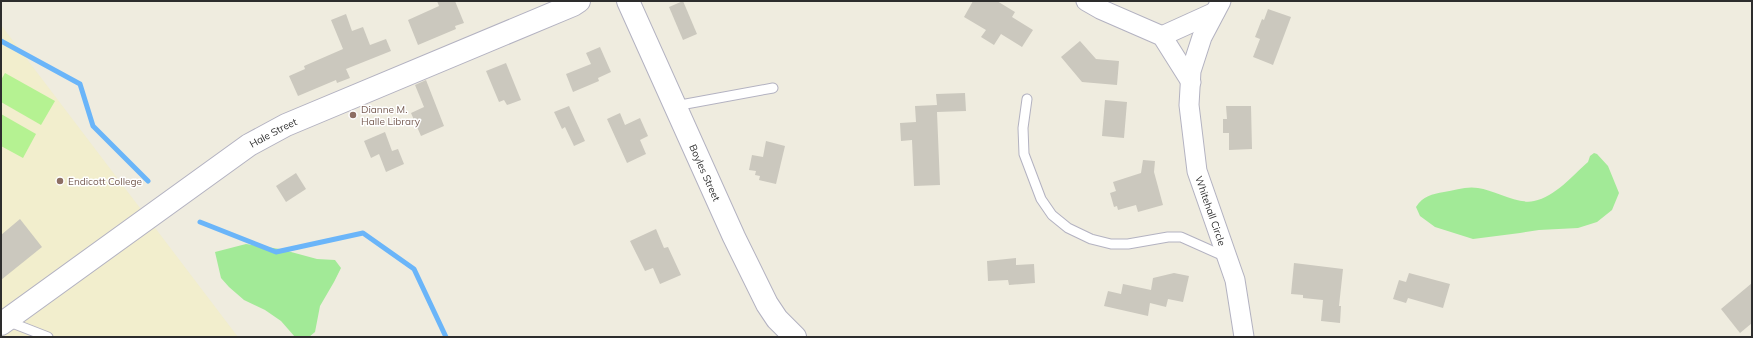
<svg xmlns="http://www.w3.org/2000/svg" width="1753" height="338" font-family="Mulish,sans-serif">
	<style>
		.education { fill: #f2eecd }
		.green { fill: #a2ea97 }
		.pitch { fill: #b5f292 }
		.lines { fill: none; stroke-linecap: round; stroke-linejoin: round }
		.stream { stroke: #6ab5f9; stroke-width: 5 }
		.building { fill: #cbc8be }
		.lane-casing { stroke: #b3b2c1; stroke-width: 11 }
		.street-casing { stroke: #b3b2c1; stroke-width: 21 }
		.secondary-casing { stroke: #b3b2c1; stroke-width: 24 }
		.lane { stroke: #fff; stroke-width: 9 }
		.street { stroke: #fff; stroke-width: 19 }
		.secondary { stroke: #fff; stroke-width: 22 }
		.education-dot { fill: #8d6e63; stroke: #fff; stroke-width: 1.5 }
		.labels { text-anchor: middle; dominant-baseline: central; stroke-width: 3; stroke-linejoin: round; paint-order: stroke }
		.education-label { font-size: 10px; fill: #785e54; stroke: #fff; text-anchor: start }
		.street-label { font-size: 10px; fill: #2d2d2d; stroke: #fff }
	</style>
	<rect width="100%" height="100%" fill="#efecdf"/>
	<path class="education" d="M1,25L238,337H1Z"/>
	<g class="green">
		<path d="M1594,153L1597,154L1608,166L1619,193L1612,210L1597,222L1578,228L1539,230L1520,233L1473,239L1435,227L1420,216L1416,207C1423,196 1432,194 1444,192C1455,190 1467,186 1478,188C1494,190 1518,205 1534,201C1555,197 1573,175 1588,162L1590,156Z"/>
		<path d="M246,244L280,249L317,259L335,260L341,268L334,282L320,306L315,332L309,337H295L281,321L265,310L244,300L229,287L221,278L215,252Z"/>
	</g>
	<g class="pitch">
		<path d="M5,73L55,101L41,125L1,102V80Z"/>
		<path d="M1,114L36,134L23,158L1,146Z"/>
	</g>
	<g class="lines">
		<g class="stream">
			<path d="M1,41L80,84L93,126L148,181"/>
			<path d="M200,222L276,252L363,233L414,269L446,337"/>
		</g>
	</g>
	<g class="building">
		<path d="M437,1H455L464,23L455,26L456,29L418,45L408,20L439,6Z"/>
		<path d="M683,1L697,34L683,40L669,7Z"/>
		<path d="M973,1H997L1015,12L1012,17L1033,30L1022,47L1001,34L994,45L981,37L986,30L964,17Z"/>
		<path d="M1268,9L1291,17L1273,65L1253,57L1260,39L1255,37L1262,19L1264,20Z"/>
		<path d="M346,14L352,31L363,27L370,45L386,39L391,51L346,69L350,78L337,83L336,80L298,96L289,76L305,69L304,66L343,49L331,20Z"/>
		<path d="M1080,41L1096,59L1119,61L1117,85L1082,82L1061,57Z"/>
		<path d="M600,47L611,72L598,78L599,81L573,92L566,74L591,64L586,53Z"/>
		<path d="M506,63L521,100L507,105L504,100L499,102L486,71Z"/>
		<path d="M426,80L444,126L421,136L411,113L424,107L415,85Z"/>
		<path d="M965,93L966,111L937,112L940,185L914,186L912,140L901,141L900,123L916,122L915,106L937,105L936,94Z"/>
		<path d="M1105,100L1127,102L1124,138L1102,136Z"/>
		<path d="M569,106L585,141L574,146L565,127L562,129L554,112Z"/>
		<path d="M1226,106H1251L1252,149L1229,150V133H1223V119H1227Z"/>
		<path d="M620,113L625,125L640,118L648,136L640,140L646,154L627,163L607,119Z"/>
		<path d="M385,132L392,151L398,149L404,164L386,172L379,154L371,158L364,141Z"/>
		<path d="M766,141L785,146L776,184L759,180L760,176L755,175L756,171L749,170L752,155L763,157Z"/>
		<path d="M1143,160L1155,161L1154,172L1163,205L1138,212L1136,205L1118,210L1117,206L1114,207L1110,193L1116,191L1113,182L1141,173Z"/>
		<path d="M296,173L306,189L286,202L276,186Z"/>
		<path d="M20,219L42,247L1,280V235Z"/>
		<path d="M656,229L664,248L668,247L681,275L660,284L653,268L645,271L630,241Z"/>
		<path d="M1016,258V265L1034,264L1035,283L1009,285L1008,280L988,281L987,261Z"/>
		<path d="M1294,263L1343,269L1339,306H1341L1340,323L1321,321L1323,300L1303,298V295L1291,294Z"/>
		<path d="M1174,273L1189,276L1183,302L1168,299L1166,307L1150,303L1148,316L1104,306L1108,291L1121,294L1123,284L1151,290L1153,278Z"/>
		<path d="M1409,273L1450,284L1443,308L1408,298L1406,303L1393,299L1399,280L1406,282Z"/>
		<path d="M1752,283V323L1740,333L1721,309Z"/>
	</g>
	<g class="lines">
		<defs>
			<g id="lane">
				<path d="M1027,99L1023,128L1024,154L1041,199L1052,215L1068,228L1091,239L1111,244H1128L1168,237H1181L1226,257"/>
				<path d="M675,106L773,88"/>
				<path d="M7,321L48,337"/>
			</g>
			<g id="street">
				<path d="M1086,1L1100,9L1162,36L1191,82"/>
				<path id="s1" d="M1221,1L1202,37L1191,71L1189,105L1197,171L1235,280L1244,337"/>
				<path d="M1162,36L1215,12"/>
			</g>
			<g id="secondary">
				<path id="s2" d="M628,1L734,237L767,304L777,319L795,337"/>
				<path id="s3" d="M1,324L249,145L286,125L573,5L579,1"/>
			</g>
		</defs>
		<use href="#lane" class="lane-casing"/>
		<use href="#street" class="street-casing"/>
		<use href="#secondary" class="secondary-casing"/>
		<use href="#lane" class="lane"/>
		<use href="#street" class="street"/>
		<use href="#secondary" class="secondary"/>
	</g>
	<g class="education-dot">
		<circle cx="353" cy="115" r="4"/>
		<circle cx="60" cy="181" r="4"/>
	</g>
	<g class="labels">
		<g class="education-label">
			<text x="361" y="109">Dianne M.<tspan x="361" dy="12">Halle Library</tspan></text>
			<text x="68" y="181">Endicott College</text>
		</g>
		<g class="street-label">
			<text stroke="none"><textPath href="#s3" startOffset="333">Hale Street</textPath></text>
			<text stroke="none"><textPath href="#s2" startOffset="188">Boyles Street</textPath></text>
			<text stroke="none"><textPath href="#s1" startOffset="219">Whitehall Circle</textPath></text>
		</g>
	</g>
	<rect width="1753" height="338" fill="none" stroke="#2d2d2d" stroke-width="4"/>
</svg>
